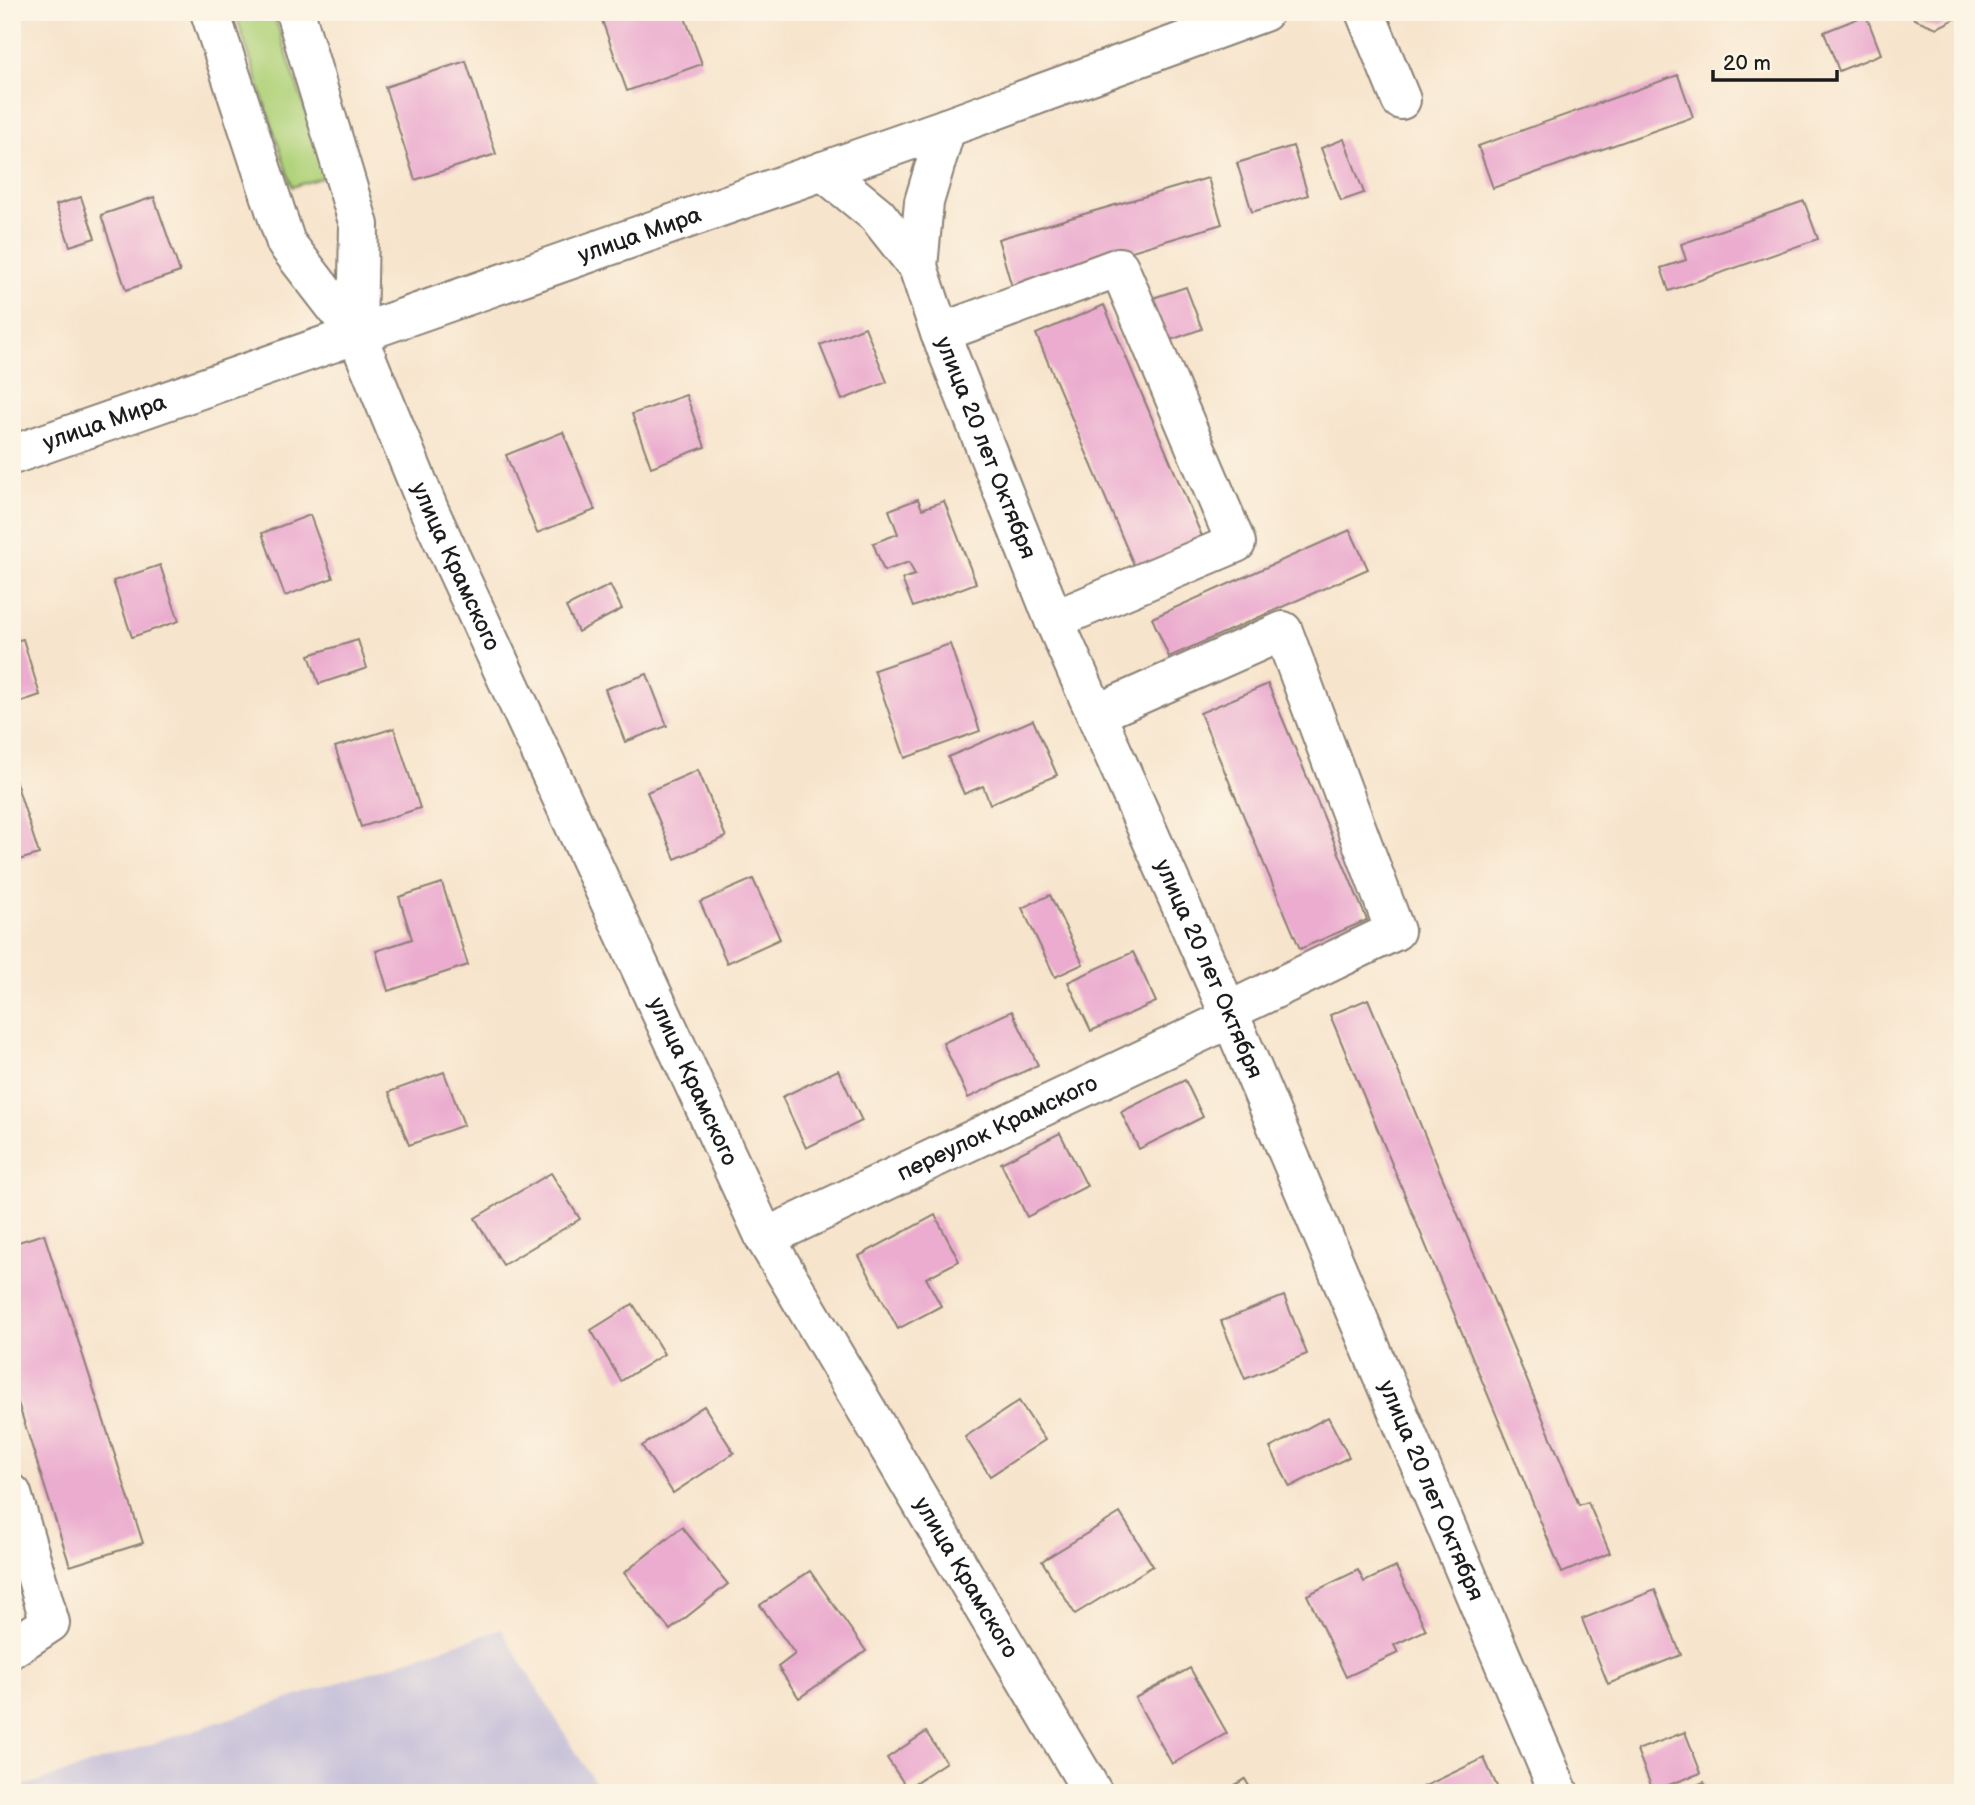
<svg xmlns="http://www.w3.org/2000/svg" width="1975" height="1805" font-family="'Balsamiq Sans',sans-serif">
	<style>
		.industrial { fill: #c6c0d9 }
		.green { fill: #b1d37c; stroke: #66784c; stroke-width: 2 }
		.building { fill: #ebaccf }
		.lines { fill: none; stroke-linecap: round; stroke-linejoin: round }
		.minor-casing { stroke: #8a8074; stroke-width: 42 }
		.minor { stroke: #fff; stroke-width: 38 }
		.labels { text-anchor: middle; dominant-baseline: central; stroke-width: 7; stroke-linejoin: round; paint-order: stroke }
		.street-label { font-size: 23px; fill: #1c1c1c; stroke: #fcf5e5 }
	</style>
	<rect width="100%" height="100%" fill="#fcf5e5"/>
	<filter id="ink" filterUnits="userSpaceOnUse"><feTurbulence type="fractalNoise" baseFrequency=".0143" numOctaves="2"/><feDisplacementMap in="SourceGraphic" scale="14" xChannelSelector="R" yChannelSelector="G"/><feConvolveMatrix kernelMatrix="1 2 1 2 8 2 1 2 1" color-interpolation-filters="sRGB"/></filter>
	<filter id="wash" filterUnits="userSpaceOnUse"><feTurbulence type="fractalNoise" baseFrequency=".00686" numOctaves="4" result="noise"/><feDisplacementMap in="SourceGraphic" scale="28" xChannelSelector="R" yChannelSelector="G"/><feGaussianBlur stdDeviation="1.57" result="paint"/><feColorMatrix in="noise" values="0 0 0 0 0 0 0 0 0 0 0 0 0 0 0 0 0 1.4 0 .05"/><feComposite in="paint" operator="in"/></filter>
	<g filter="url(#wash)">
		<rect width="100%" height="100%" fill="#f7e4cc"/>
		<path class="industrial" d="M501,1629L601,1793H12V1790Z"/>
		<path class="green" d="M235,12H273L327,176L292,187Z"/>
		<g id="blocks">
			<g class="building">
				<path d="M599,12H683L702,64L627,91Z"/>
				<path d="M1911,12H1961L1959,17L1937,28L1914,19Z"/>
				<path d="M1866,15L1881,54L1839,71L1824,32Z"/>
				<path d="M466,61L496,154L415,180L385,87Z"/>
				<path d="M1678,75L1693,117L1493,188L1478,146Z"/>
				<path d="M1344,139L1364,193L1341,201L1321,148Z"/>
				<path d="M1293,146L1308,195L1252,212L1237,163Z"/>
				<path d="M1208,178L1222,224L1012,287L998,239Z"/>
				<path d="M81,197L95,238L70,246L56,205Z"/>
				<path d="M154,197L180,272L126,290L101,215Z"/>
				<path d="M1804,201L1818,239L1669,291L1661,268L1686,260L1681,244Z"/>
				<path d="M1186,287L1202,329L1165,342L1150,299Z"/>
				<path d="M1104,305L1204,541L1136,570L1036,334Z"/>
				<path d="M865,327L887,382L842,400L820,345Z"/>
				<path d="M686,395L705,447L651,467L632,414Z"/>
				<path d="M563,432L595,510L537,533L506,455Z"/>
				<path d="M918,499L922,509L944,501L976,583L913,607L902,579L915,575L909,562L884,571L873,543L898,534L889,510Z"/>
				<path d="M310,515L333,578L285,596L262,533Z"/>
				<path d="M1350,530L1368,569L1169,657L1152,618Z"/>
				<path d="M160,565L179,621L132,637L113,581Z"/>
				<path d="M610,585L622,609L578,632L566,607Z"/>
				<path d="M23,639L40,695L17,703L12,686V642Z"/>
				<path d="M358,640L367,668L319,684L309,655Z"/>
				<path d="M950,644L980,731L905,758L874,670Z"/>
				<path d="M647,674L667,726L625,742L605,689Z"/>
				<path d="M1268,684L1367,920L1300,949L1200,713Z"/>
				<path d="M1033,720L1057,775L990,804L983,786L964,794L948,757Z"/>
				<path d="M394,728L420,808L361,827L335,747Z"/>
				<path d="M12,770L39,854L12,862Z"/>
				<path d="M698,770L726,837L675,859L647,792Z"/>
				<path d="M753,879L780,939L727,963L700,902Z"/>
				<path d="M442,883L468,965L388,991L376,951L412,939L399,897Z"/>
				<path d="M1050,895L1083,964L1055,977L1022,908Z"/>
				<path d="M1133,952L1156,1002L1091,1031L1068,982Z"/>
				<path d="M1368,999L1579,1505L1588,1502L1610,1553L1562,1573L1330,1015Z"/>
				<path d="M1012,1011L1038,1065L968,1098L943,1043Z"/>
				<path d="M838,1070L862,1121L806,1148L782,1097Z"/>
				<path d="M444,1072L464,1125L409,1145L389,1092Z"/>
				<path d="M1185,1080L1203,1117L1139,1149L1121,1112Z"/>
				<path d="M1060,1133L1087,1186L1027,1217L1001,1163Z"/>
				<path d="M551,1173L580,1219L503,1265L475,1218Z"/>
				<path d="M935,1215L959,1261L926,1278L941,1306L898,1329L859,1256Z"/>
				<path d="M44,1234L143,1543L70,1566L12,1384V1244Z"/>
				<path d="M1284,1296L1307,1354L1245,1379L1221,1321Z"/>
				<path d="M633,1304L664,1354L621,1381L591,1330Z"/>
				<path d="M1019,1401L1045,1440L990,1476L965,1437Z"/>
				<path d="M704,1406L734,1453L673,1493L642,1446Z"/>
				<path d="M1328,1417L1349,1457L1290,1487L1270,1448Z"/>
				<path d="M1120,1513L1153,1566L1075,1614L1042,1561Z"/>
				<path d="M682,1527L728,1584L670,1630L624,1573Z"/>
				<path d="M1396,1567L1426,1630L1394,1645L1398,1653L1346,1677L1307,1595L1358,1570L1364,1582Z"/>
				<path d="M810,1571L866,1651L799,1698L778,1667L795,1654L760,1605Z"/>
				<path d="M1655,1590L1681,1655L1608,1684L1582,1619Z"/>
				<path d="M1190,1668L1227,1733L1172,1764L1135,1698Z"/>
				<path d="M926,1732L946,1762L907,1788L887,1758Z"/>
				<path d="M1685,1732L1701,1773L1653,1791L1637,1750Z"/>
				<path d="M1484,1758L1500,1793H1425L1423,1787Z"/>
				<path d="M1245,1779L1253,1793H1222Z"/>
				<path d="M1704,1782L1708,1793H1676Z"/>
			</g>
		</g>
	</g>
	<g filter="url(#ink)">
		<use href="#blocks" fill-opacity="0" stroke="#8a8074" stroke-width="2"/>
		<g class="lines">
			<defs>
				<g id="minor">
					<path id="s1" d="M210,12L286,243L357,335L429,510L765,1238L1093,1793"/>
					<path d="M295,12L359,225L357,335"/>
					<path d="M1365,12L1401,100"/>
					<path id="s2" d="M823,171L877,215L918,267L940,333L1054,620L1231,1018L1559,1793"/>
					<path d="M918,267L924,202L946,128"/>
					<path d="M940,333L1119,267L1236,543L1054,620"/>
					<path id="s3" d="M12,455L946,128L1264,12"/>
					<path d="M1096,714L1283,631L1395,931L1227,1012"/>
					<path id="s4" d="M765,1238L1231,1018"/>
					<path d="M12,1494L50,1623L12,1648"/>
				</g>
			</defs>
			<use href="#minor" class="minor-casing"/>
			<use href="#minor" class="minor"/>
		</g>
	</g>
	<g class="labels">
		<g class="street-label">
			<text stroke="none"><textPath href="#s3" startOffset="665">улица Мира</textPath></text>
			<text stroke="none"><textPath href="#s3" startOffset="98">улица Мира</textPath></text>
			<text stroke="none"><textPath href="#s2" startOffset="329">улица 20 лет Октября</textPath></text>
			<text stroke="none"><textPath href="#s1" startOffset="611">улица Крамского</textPath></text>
			<text stroke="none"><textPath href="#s2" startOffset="896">улица 20 лет Октября</textPath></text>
			<text stroke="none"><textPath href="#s1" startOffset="1178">улица Крамского</textPath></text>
			<text stroke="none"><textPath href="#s4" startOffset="257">переулок Крамского</textPath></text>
			<text stroke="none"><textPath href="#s2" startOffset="1463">улица 20 лет Октября</textPath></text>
			<text stroke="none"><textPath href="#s1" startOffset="1745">улица Крамского</textPath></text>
		</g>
	</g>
	<rect width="1975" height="1805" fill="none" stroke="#fcf5e5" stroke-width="42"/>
	<path d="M1713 70v10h124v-10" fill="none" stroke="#1c1c1c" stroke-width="3.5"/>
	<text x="1723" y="70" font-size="21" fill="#1c1c1c" stroke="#fcf5e5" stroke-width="5" paint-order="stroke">20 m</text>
</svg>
